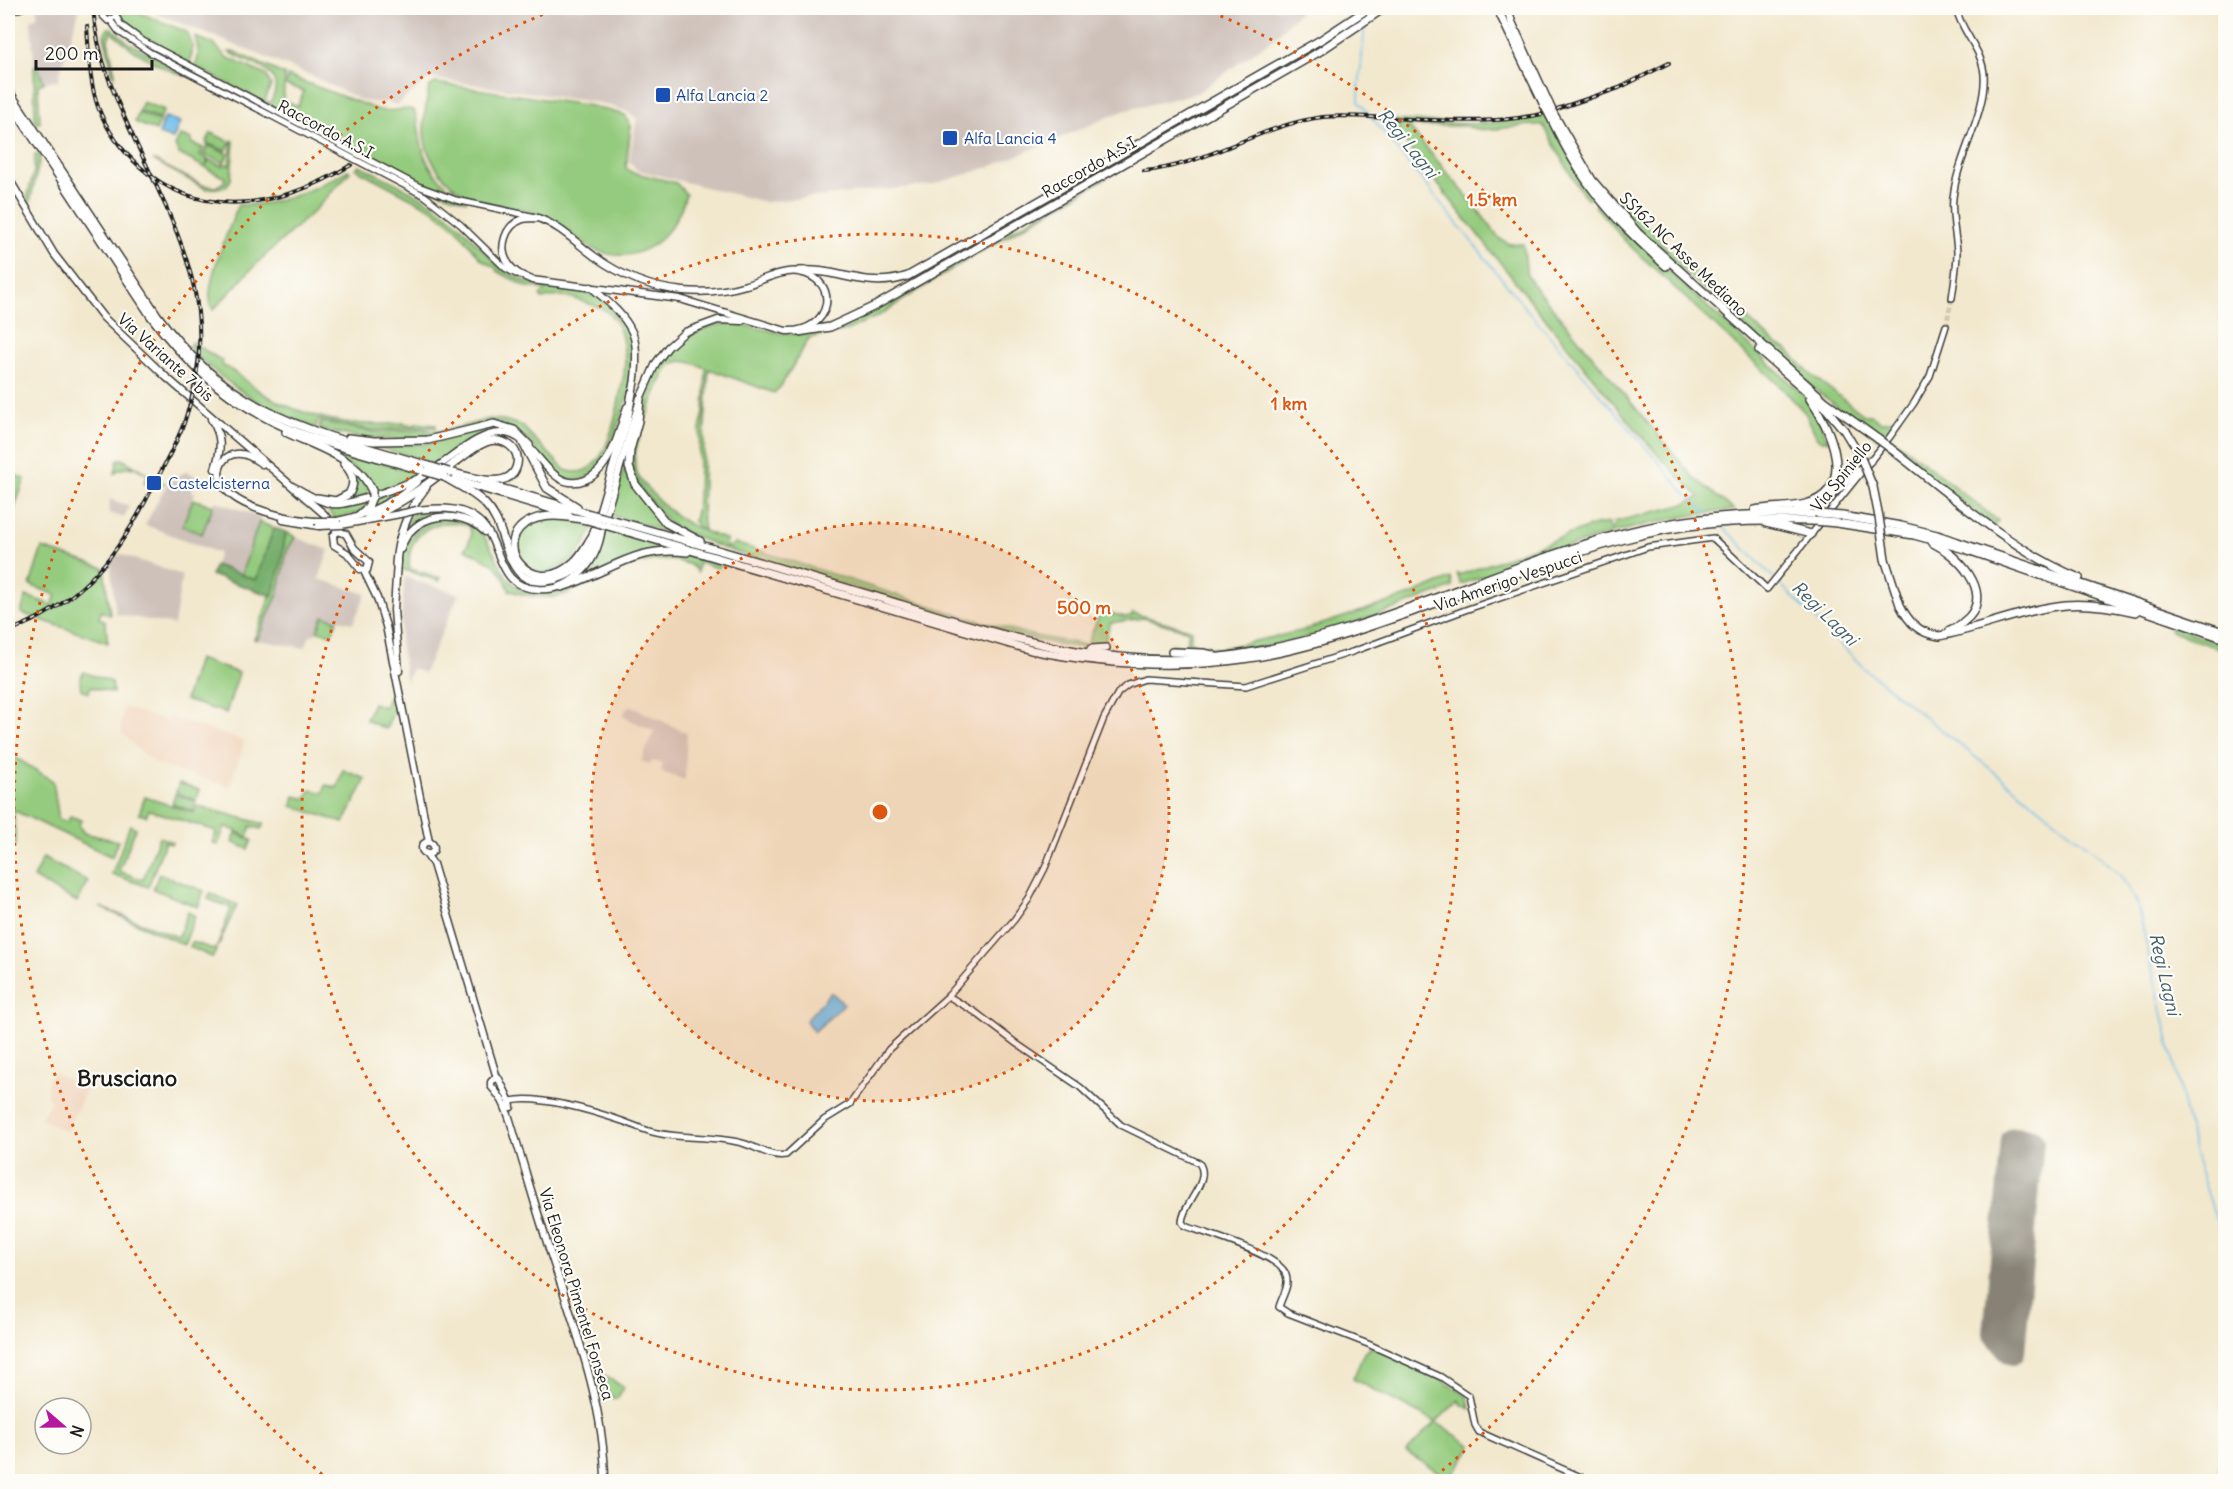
<svg xmlns="http://www.w3.org/2000/svg" width="2233" height="1489" font-family="Delius,sans-serif">
	<style>
		.built { fill: #f1d5bd }
		.industrial { fill: #cec1ba }
		.green { fill: #94cb7e; stroke: #58744d; stroke-width: 1.5 }
		.forest { fill: #77af6d; stroke: #4a6644; stroke-width: 1.5 }
		.water { fill: #70beea; stroke: #466d83; stroke-width: 1.5 }
		.lines { fill: none; stroke-linecap: round; stroke-linejoin: round }
		.stream { stroke: #70beea; stroke-width: 1.5 }
		.runway { stroke: #878275; stroke-width: 26 }
		.secondary-tunnel { stroke: #d2c9b3; stroke-width: 5; stroke-dasharray: 5 2.5; stroke-linecap: butt }
		.secondary-casing { stroke: #3c3b37; stroke-width: 8 }
		.primary-casing { stroke: #3c3b37; stroke-width: 9 }
		.highway-casing { stroke: #3c3b37; stroke-width: 10 }
		.secondary { stroke: #fff; stroke-width: 5 }
		.primary { stroke: #fff; stroke-width: 6 }
		.highway { stroke: #fff; stroke-width: 7 }
		.rail-casing { stroke: #1c1c1c; stroke-width: 4 }
		.rail { stroke: #fdfcf7; stroke-width: 1.5; stroke-dasharray: 4.5; stroke-linecap: butt }
		.primary-bridge-casing { stroke: #3c3b37; stroke-width: 9; stroke-linecap: butt }
		.highway-bridge-casing { stroke: #3c3b37; stroke-width: 10; stroke-linecap: butt }
		.primary-bridge { stroke: #fff; stroke-width: 6 }
		.highway-bridge { stroke: #fff; stroke-width: 7 }
		.ring { fill: none; stroke: #de560d; stroke-width: 3; stroke-dasharray: 3 6 }
		.transit-dot { fill: #1a4fb4; stroke: #fdfcf7; stroke-width: 2 }
		.labels { text-anchor: middle; dominant-baseline: central; stroke-width: 4.5; stroke-linejoin: round; paint-order: stroke }
		.transit-label { font-size: 16px; fill: #164399; stroke: #fdfcf7; text-anchor: start }
		.street-label { font-size: 16px; fill: #1c1c1c; stroke: #fdfcf7 }
		.water-label { font-size: 18px; font-style: italic; fill: #3e5d6e; stroke: #fdfcf7 }
		.district-label { font-size: 22px; font-weight: bold; fill: #1c1c1c; stroke: #fdfcf7 }
		.centre { fill: #de560d; stroke: #fdfcf7; stroke-width: 3 }
		.ring-label { font-size: 18px; text-anchor: middle; font-weight: bold; fill: #de560d; stroke: #fdfcf7; stroke-width: 4.5; stroke-linejoin: round; paint-order: stroke }
	</style>
	<rect width="100%" height="100%" fill="#fdfcf7"/>
	<filter id="ink" filterUnits="userSpaceOnUse"><feTurbulence type="fractalNoise" baseFrequency=".0167" numOctaves="2"/><feDisplacementMap in="SourceGraphic" scale="12" xChannelSelector="R" yChannelSelector="G"/><feConvolveMatrix kernelMatrix="1 2 1 2 8 2 1 2 1" color-interpolation-filters="sRGB"/></filter>
	<filter id="wash" filterUnits="userSpaceOnUse"><feTurbulence type="fractalNoise" baseFrequency=".008" numOctaves="4" result="noise"/><feDisplacementMap in="SourceGraphic" scale="24" xChannelSelector="R" yChannelSelector="G"/><feGaussianBlur stdDeviation="1.35" result="paint"/><feColorMatrix in="noise" values="0 0 0 0 0 0 0 0 0 0 0 0 0 0 0 0 0 1.4 0 .05"/><feComposite in="paint" operator="in"/></filter>
	<g filter="url(#wash)">
		<rect width="100%" height="100%" fill="#f2e8ce"/>
		<g class="built">
			<path d="M123,707L167,721L169,717L245,741L230,787L159,765L147,758L123,734L121,726Z"/>
			<path d="M54,1072L86,1091L66,1132L41,1118L51,1101L47,1098L48,1079Z"/>
		</g>
		<g class="industrial">
			<path d="M37,8H80L57,82L52,80L44,83L37,65L34,66L31,20L37,17Z"/>
			<path d="M143,8H1303L1274,38L1197,93L1123,111L990,167L931,185L765,202L637,170L629,161L637,118L626,111L600,103L430,78L397,105L387,102L379,103L363,101L312,76Z"/>
			<path d="M187,471L198,478L191,491L195,493L182,526L202,534L215,501L261,517L241,575L215,565L219,553L145,525L169,480Z"/>
			<path d="M110,499L129,506L124,518L109,513Z"/>
			<path d="M295,537L329,550L319,579L366,594L353,623L323,617L316,634L310,635L305,648L257,640L278,594L287,551Z"/>
			<path d="M120,554L182,575L174,625L116,614L110,562Z"/>
			<path d="M405,577L459,594L424,673L412,668L406,683L400,638Z"/>
			<path d="M629,705L687,733L685,780L661,772L663,764L652,761L650,764L641,761L654,731L622,716Z"/>
		</g>
		<g class="green">
			<path d="M128,8L187,32L193,47L190,64C167,52 129,40 119,15L121,10Z"/>
			<path d="M108,28H112L129,43L185,73L184,76L163,67L134,51L111,31L108,40L115,74L114,78L104,35Z"/>
			<path d="M195,37L214,44L226,57L266,75L271,85L265,100L270,103C290,69 250,65 229,52H235L285,75L283,100L298,106L304,91L286,85L288,76L379,110C391,113 403,107 414,110C419,122 419,135 422,147C427,172 448,188 467,201L422,186L194,66C201,58 198,47 195,37Z"/>
			<path d="M37,65L44,83L38,85L40,123H35L34,66Z"/>
			<path d="M435,83L591,106L625,115L631,126L626,168L631,172L676,183L686,194C675,234 643,267 598,251C577,243 562,224 540,215C520,207 498,206 478,200C449,191 423,159 424,128C424,114 427,100 429,87Z"/>
			<path d="M143,102L164,110L160,119L139,111Z"/>
			<path d="M139,113L160,121L156,131L135,122Z"/>
			<path d="M1547,115L1595,197L1587,198L1578,187L1543,125C1520,123 1486,135 1466,126H1408L1472,202L1500,239L1509,244H1523L1527,275L1533,284L1692,476L1734,510C1639,518 1551,553 1461,584L1457,574H1462L1595,525L1609,523L1610,529L1615,528L1614,522L1682,505L1700,497C1656,457 1619,409 1582,364C1519,287 1458,210 1397,132L1400,128L1394,120C1446,123 1496,128 1547,115Z"/>
			<path d="M211,133L231,142L226,151L206,143Z"/>
			<path d="M180,136L192,139L191,143L203,148L200,155L208,159L206,166L209,160L222,166L224,164L229,165L232,140L234,142L231,179L226,187L206,189L153,160L202,185L216,187L224,182L225,178L179,154L175,146Z"/>
			<path d="M208,145L228,154L224,163L203,154Z"/>
			<path d="M35,154H41L29,207L26,202L34,171Z"/>
			<path d="M1140,158L950,270L878,316L847,330L809,338L781,386L774,393L709,369L704,438L702,516L704,530L699,528L694,521L698,502L700,430L704,411L706,368C694,364 682,357 671,365C661,372 639,436 636,450C634,457 635,466 637,473C639,480 645,486 650,491C675,520 692,527 727,540L726,547L728,548L735,543L965,617L1035,636L1087,645L1101,611L1125,617L1131,616L1133,613L1192,630L1190,642L1219,649L1301,631L1411,595L1451,578L1453,587C1380,614 1302,646 1223,652C1207,653 1189,651 1172,650L1171,646L1172,644L1185,647L1189,631L1143,618L1110,623L1103,647C1080,651 1031,639 1007,633L725,549L694,536L671,525L638,484L632,467V450L655,374L665,356L678,342L691,334L715,325L735,323L780,333L801,334L848,323Z"/>
			<path d="M359,165C392,182 429,197 456,222C477,241 491,264 517,277C548,293 590,282 614,310C624,321 633,335 634,350C636,376 613,456 593,473C587,478 580,480 572,480C551,480 539,450 526,438C520,432 510,428 503,424C439,437 382,447 319,429L321,422L372,432L426,430L442,432L489,419L504,420L522,426L565,470C604,484 615,421 620,395C622,383 626,370 625,358C624,345 622,330 614,319C607,309 597,306 586,303C570,296 559,294 542,299L540,296L546,290L532,287H527L497,271L496,268L481,259L457,229L432,209L356,169Z"/>
			<path d="M348,170L350,172L315,210L259,261L213,310C200,291 231,226 238,205C278,206 315,190 348,170Z"/>
			<path d="M1619,195L1665,246L1776,344L1787,349L1809,373L1864,415H1872L1881,422L1895,420L1899,416L1900,418L1883,442L1813,388L1647,238L1609,197Z"/>
			<path d="M1597,200L1657,261L1804,395L1818,416L1828,441H1822L1817,438L1806,414L1784,390L1625,241L1595,206V201Z"/>
			<path d="M192,342L222,361V365C237,372 250,385 264,394C305,419 357,428 404,423L405,425H416V423L436,425V427L370,430L320,420L318,421L315,428C264,410 226,385 188,347Z"/>
			<path d="M493,427L511,431H500L436,465L374,446L425,444Z"/>
			<path d="M303,438L420,474L398,485L374,492L363,474Z"/>
			<path d="M1891,439L1895,440L1998,521L1994,526L1887,445Z"/>
			<path d="M118,459H122L164,483L160,486L148,479L145,484L144,483L148,475L135,467L131,468V466L118,470L115,473Z"/>
			<path d="M626,461L628,470L666,525L677,535L610,515Z"/>
			<path d="M349,465L366,485L370,494L342,503L352,493Z"/>
			<path d="M8,473L25,479L8,526Z"/>
			<path d="M411,484L380,506L371,510L374,496Z"/>
			<path d="M370,498L362,512L335,519L324,506L342,507Z"/>
			<path d="M193,499L213,506L202,534L182,526Z"/>
			<path d="M431,511L462,513L472,520C441,506 430,518 405,536L404,531L412,514Z"/>
			<path d="M560,518L594,526C580,555 575,564 543,574L522,565L515,546C525,522 534,521 560,518Z"/>
			<path d="M435,519C443,519 454,517 462,520C500,533 493,586 532,593C564,598 600,575 628,562C634,560 642,555 649,554C673,550 698,556 722,562L720,567L717,568L699,562L697,572C694,566 689,564 682,562C653,552 611,573 585,585C577,589 568,594 559,596C543,599 525,596 509,590C500,563 489,561 465,549C470,541 473,536 469,526C439,514 403,534 410,569L441,578L439,581L399,568C403,540 411,532 435,519Z"/>
			<path d="M259,522L274,528L256,580L241,575Z"/>
			<path d="M606,530L674,548L586,575L597,556Z"/>
			<path d="M286,532L295,537L287,551L278,594L257,640L254,639C269,604 280,570 286,532Z"/>
			<path d="M42,548L104,568L110,615L101,611L99,618L105,621L108,643L21,613L26,596L52,605L56,595L30,585Z"/>
			<path d="M323,616L337,620L332,634L317,631Z"/>
			<path d="M2169,624L2225,646V651L2171,631Z"/>
			<path d="M198,659L239,673L226,713L185,700Z"/>
			<path d="M83,672L112,682L113,693L91,687L88,693L81,689L80,681Z"/>
			<path d="M393,686L396,706L386,729L366,720L373,703L384,707Z"/>
			<path d="M8,753L53,781L59,820L68,822L70,816L81,820L79,826L84,833L118,841L112,857L13,810L16,845L11,843L8,803Z"/>
			<path d="M343,770L366,779L344,823L292,806L295,796L306,799L310,790L323,793L326,785L337,788Z"/>
			<path d="M179,783L200,790L196,800L176,793Z"/>
			<path d="M175,795L196,801L193,811L172,804Z"/>
			<path d="M145,797L194,813L197,806L264,824L261,829L251,826L248,837L225,826L218,845L213,844L216,831L149,810L146,816L139,814Z"/>
			<path d="M130,825L136,828L119,871L143,880L159,837L172,842L171,844L165,842L148,887L112,874Z"/>
			<path d="M236,833L252,840L248,849L232,842Z"/>
			<path d="M43,858L88,881L77,902L33,878Z"/>
			<path d="M159,874L204,891L198,907L153,889Z"/>
			<path d="M210,893L237,905L214,955L212,957L190,947L192,942L216,950L231,908L208,899Z"/>
			<path d="M100,907L178,937L188,912L195,916L184,945Z"/>
			<path d="M1370,1347L1419,1369L1421,1372L1423,1371L1434,1375L1467,1396L1471,1409L1462,1405L1459,1400L1436,1422L1472,1446L1450,1479L1406,1452L1435,1422L1353,1379L1364,1353Z"/>
			<path d="M589,1367L624,1387L617,1399L598,1392Z"/>
		</g>
		<path class="forest" d="M274,528L286,532L281,563L272,596L211,575L215,565L256,580Z"/>
		<g class="water">
			<path d="M165,117L180,122L173,139L159,134Z"/>
			<path d="M830,993H832L844,1004L814,1032L806,1021L807,1019Z"/>
		</g>
		<g class="lines">
			<g class="stream">
				<path d="M1365,24L1359,87V102L1523,305L1686,494L1708,514"/>
				<path d="M1721,525L1773,577"/>
				<path d="M1776,580L1866,670L2100,856L2120,875L2137,903L2195,1155L2226,1250"/>
				<path d="M2217,1482L2226,1412"/>
			</g>
			<path class="runway" d="M2014,1140L2031,1142L2012,1352L1996,1333Z"/>
		</g>
	</g>
	<g filter="url(#ink)">
		<g class="lines">
			<path class="secondary-tunnel" d="M1946,326L1952,298"/>
			<defs>
				<g id="secondary">
					<path d="M105,8L102,15L108,21L116,16V12L113,8"/>
					<path d="M8,12L22,8"/>
					<path d="M116,16L121,25L143,41L418,186L456,200L536,217"/>
					<path d="M111,21L119,32L151,53L425,196L461,225L505,268L516,274"/>
					<path d="M1952,298C1954,283 1957,267 1957,252C1956,234 1951,216 1953,198C1957,157 1987,112 1984,74C1982,49 1961,32 1956,8"/>
					<path d="M948,996L975,1012L1017,1044L1080,1087L1121,1125L1199,1163C1212,1181 1183,1203 1182,1222L1185,1226C1205,1233 1281,1255 1286,1275C1290,1286 1282,1296 1279,1307L1288,1313L1368,1344L1441,1377L1469,1396L1475,1425L1479,1432L1592,1482"/>
					<path d="M511,1101C537,1094 596,1112 622,1121C634,1125 645,1131 657,1133C683,1139 712,1136 738,1142C755,1145 769,1158 786,1155L824,1120L850,1104L889,1049L948,996L1014,920L1029,899L1045,868L1104,718L1118,693L1128,685L1145,679L1246,686L1352,652L1465,610L1648,547L1713,538L1767,589L1889,438L1914,403L1930,376L1946,326"/>
				</g>
				<g id="primary">
					<path d="M8,177L54,254L103,317L166,377L324,514L337,531"/>
					<path d="M538,218C560,226 575,242 594,256C620,275 651,288 683,291C704,293 726,291 746,285C761,281 783,269 799,272C841,279 833,333 786,331L680,299L532,280C523,276 513,272 508,263C498,248 505,225 523,219C528,218 533,218 538,218Z"/>
					<path d="M591,287C606,300 624,314 632,332C639,347 636,382 631,397"/>
					<path d="M211,419C223,437 221,450 215,469"/>
					<path d="M262,464C256,460 248,454 241,454C222,452 214,472 223,486C238,509 289,519 314,521"/>
					<path d="M294,487C306,493 319,502 332,504C348,507 408,484 423,476C433,471 441,464 450,458C465,447 484,432 503,433C537,434 547,495 585,480C611,470 619,431 627,407"/>
					<path d="M417,510C437,508 459,506 475,518C504,537 493,588 538,589C550,590 560,588 569,582C587,571 597,555 601,534"/>
					<path d="M283,520L319,526"/>
					<path d="M337,521C369,515 394,502 418,481"/>
					<path d="M604,521L640,399L656,363L668,347L685,332L718,320L742,321"/>
					<path d="M341,525L400,514"/>
					<path d="M338,531L346,534L354,548L369,562L367,570L360,569L347,553L334,545L333,536Z"/>
					<path d="M401,549C411,512 460,507 485,532"/>
					<path d="M397,561L394,610L399,671"/>
					<path d="M364,571L377,598L386,626L429,842"/>
					<circle cx="428" cy="848" r="6"/>
					<path d="M426,854L433,864L497,1078"/>
					<path d="M505,1106L511,1107C511,1101 502,1086 499,1079L495,1078L491,1082V1086C502,1099 503,1101 509,1117C524,1165 537,1213 553,1261C576,1330 605,1408 605,1482"/>
				</g>
				<g id="highway">
					<path d="M1497,8L1544,105"/>
					<path d="M1507,8L1512,23L1549,104"/>
					<path d="M8,90L157,315C231,418 316,432 429,466"/>
					<path d="M8,99L151,316C189,368 236,408 297,432C338,448 382,458 424,471"/>
					<path d="M1553,113L1592,180L1638,233L1825,401L1878,439"/>
					<path d="M1549,114C1562,141 1576,168 1594,191C1615,219 1641,243 1666,266"/>
					<path d="M799,271C839,268 866,290 908,276L1322,39L1369,8"/>
					<path d="M798,332L830,327L875,306L1317,53L1384,8"/>
					<path d="M1759,350L1824,406L1844,430"/>
					<path d="M640,399L638,421L630,450L629,467L635,484L666,523L700,541"/>
					<path d="M286,432C314,446 359,458 372,491"/>
					<path d="M349,438L374,441L428,440L494,424L514,430L529,445"/>
					<path d="M523,443L547,488L577,507"/>
					<path d="M1890,448C1947,492 2012,551 2079,578"/>
					<path d="M444,477C458,485 475,493 486,505C503,523 502,547 515,567C529,590 563,582 579,566C589,556 595,543 601,531"/>
					<path d="M455,480L568,514"/>
					<path d="M483,483L590,514"/>
					<path d="M317,498L336,501L349,494C356,482 353,473 344,464"/>
					<path d="M1755,510C1771,507 1789,508 1806,504C1858,490 1831,428 1810,399"/>
					<path d="M1797,510C1830,506 1845,479 1870,461"/>
					<path d="M359,515L368,507L372,497"/>
					<path d="M1842,516L1901,526L1937,535L2226,633"/>
					<path d="M367,519C398,506 425,486 452,465C463,457 473,447 486,442C503,436 523,449 516,468C508,491 468,476 449,472"/>
					<path d="M587,520C570,517 549,513 532,520C487,539 530,603 574,562C582,555 587,544 593,535L627,421L632,393"/>
					<path d="M624,523C710,547 795,573 880,598C990,632 1103,671 1220,657C1358,641 1483,572 1616,535C1683,517 1750,512 1819,514"/>
					<path d="M1766,523L1811,534"/>
					<path d="M1837,523L1914,535L1965,549L2226,639"/>
					<path d="M622,530L1031,650C1101,664 1171,669 1242,659C1297,652 1351,633 1403,615C1475,589 1548,560 1621,540C1688,521 1746,520 1814,521"/>
					<path d="M1933,543C1956,554 1993,590 1969,617C1963,622 1958,628 1950,631"/>
					<path d="M396,564C398,535 408,510 426,487"/>
					<path d="M562,587C608,573 635,545 687,552"/>
					<path d="M1900,605C1909,623 1919,633 1939,636C1982,628 2023,609 2066,605C2090,603 2113,607 2136,612"/>
					<path d="M1091,649L1106,648"/>
					<path d="M1172,652L1203,653L1213,655"/>
				</g>
			</defs>
			<use href="#secondary" class="secondary-casing"/>
			<use href="#primary" class="primary-casing"/>
			<use href="#highway" class="highway-casing"/>
			<use href="#secondary" class="secondary"/>
			<use href="#primary" class="primary"/>
			<use href="#highway" class="highway"/>
			<defs>
				<g id="rail">
					<path d="M87,26C89,53 89,81 98,107C107,130 121,150 139,166C203,224 285,205 351,165"/>
					<path d="M1557,109L1619,88L1669,63"/>
					<path d="M1144,171C1208,165 1259,125 1323,117C1344,115 1366,117 1387,118C1441,120 1489,125 1542,114"/>
					<path d="M8,631C74,608 115,560 146,500C159,475 174,449 184,423C223,315 182,240 137,145C116,100 97,58 93,8"/>
				</g>
			</defs>
			<use href="#rail" class="rail-casing"/>
			<use href="#rail" class="rail"/>
			<defs>
				<g id="primary-bridge">
					<path d="M400,514L417,510"/>
					<path d="M314,521H337"/>
					<path d="M319,526L341,525"/>
				</g>
				<g id="highway-bridge">
					<path d="M1549,104L1553,113"/>
					<path d="M1544,105L1549,114"/>
					<path d="M1844,430L1861,458L1873,487L1879,517L1885,559L1900,605"/>
					<path d="M1878,439L1890,448"/>
					<path d="M429,466L449,472"/>
					<path d="M424,471L444,477"/>
					<path d="M372,491V497"/>
					<path d="M590,514L624,523"/>
					<path d="M1819,514L1842,516"/>
					<path d="M587,520L622,530"/>
					<path d="M1814,521L1837,523"/>
				</g>
			</defs>
			<use href="#primary-bridge" class="primary-bridge-casing"/>
			<use href="#highway-bridge" class="highway-bridge-casing"/>
			<use href="#primary-bridge" class="primary-bridge"/>
			<use href="#highway-bridge" class="highway-bridge"/>
		</g>
	</g>
	<circle cx="880" cy="812" r="289" fill="#de560d" fill-opacity=".12"/>
	<g class="ring">
		<circle cx="880" cy="812" r="289"/>
		<circle cx="880" cy="812" r="578"/>
		<path d="M329 1480A866 866 0 0 1 556 9M1204 9A866 866 0 0 1 1431 1480"/>
	</g>
	<g class="transit-dot">
		<rect x="655" y="87" width="16" height="16" rx="3"/>
		<rect x="942" y="130" width="16" height="16" rx="3"/>
		<rect x="146" y="475" width="16" height="16" rx="3"/>
	</g>
	<g class="labels">
		<g class="transit-label">
			<text x="676" y="95">Alfa Lancia 2</text>
			<text x="964" y="138">Alfa Lancia 4</text>
			<text x="168" y="483">Castelcisterna</text>
		</g>
		<g class="street-label">
			<text transform="translate(326 129) rotate(28)">Raccordo A.S.I</text>
			<text transform="translate(1089 167) rotate(-30)">Raccordo A.S.I</text>
			<text transform="translate(1684 254) rotate(44)">SS162 NC Asse Mediano</text>
			<text transform="translate(166 357) rotate(42)">Via Variante 7 bis</text>
			<text transform="translate(1841 476) rotate(-51)">Via Spiniello</text>
			<text transform="translate(1508 581) rotate(-19)">Via Amerigo Vespucci</text>
			<text transform="translate(577 1294) rotate(73)">Via Eleonora Pimentel Fonseca</text>
		</g>
		<g class="water-label">
			<text transform="translate(1408 143) rotate(51)">Regi Lagni</text>
			<text transform="translate(1825 613) rotate(44)">Regi Lagni</text>
			<text transform="translate(2165 974) rotate(77)">Regi Lagni</text>
		</g>
		<g class="district-label">
			<text x="127" y="1078">Brusciano</text>
		</g>
	</g>
	<circle cx="880" cy="812" r="9" class="centre"/>
	<g class="ring-label">
		<text x="1492" y="206">1.5 km</text>
		<text x="1289" y="410">1 km</text>
		<text x="1084" y="614">500 m</text>
	</g>
	<rect width="2233" height="1489" fill="none" stroke="#fdfcf7" stroke-width="30"/>
	<g transform="translate(63 1426) rotate(110)"><circle r="28" fill="#fdfcf7" stroke="#a3a29f" stroke-width="1.5"/>
	<path d="M0-4.5L10 22L0 15L-10 22Z" fill="#b5179e"/>
	<text y="-9" font-size="16" font-weight="bold" text-anchor="middle" fill="#1c1c1c">N</text>
	</g>
	<path d="M36 60v9h116v-9" fill="none" stroke="#1c1c1c" stroke-width="3"/>
	<text x="45" y="60" font-size="18" fill="#1c1c1c" stroke="#fdfcf7" stroke-width="4.5" paint-order="stroke">200 m</text>
</svg>
